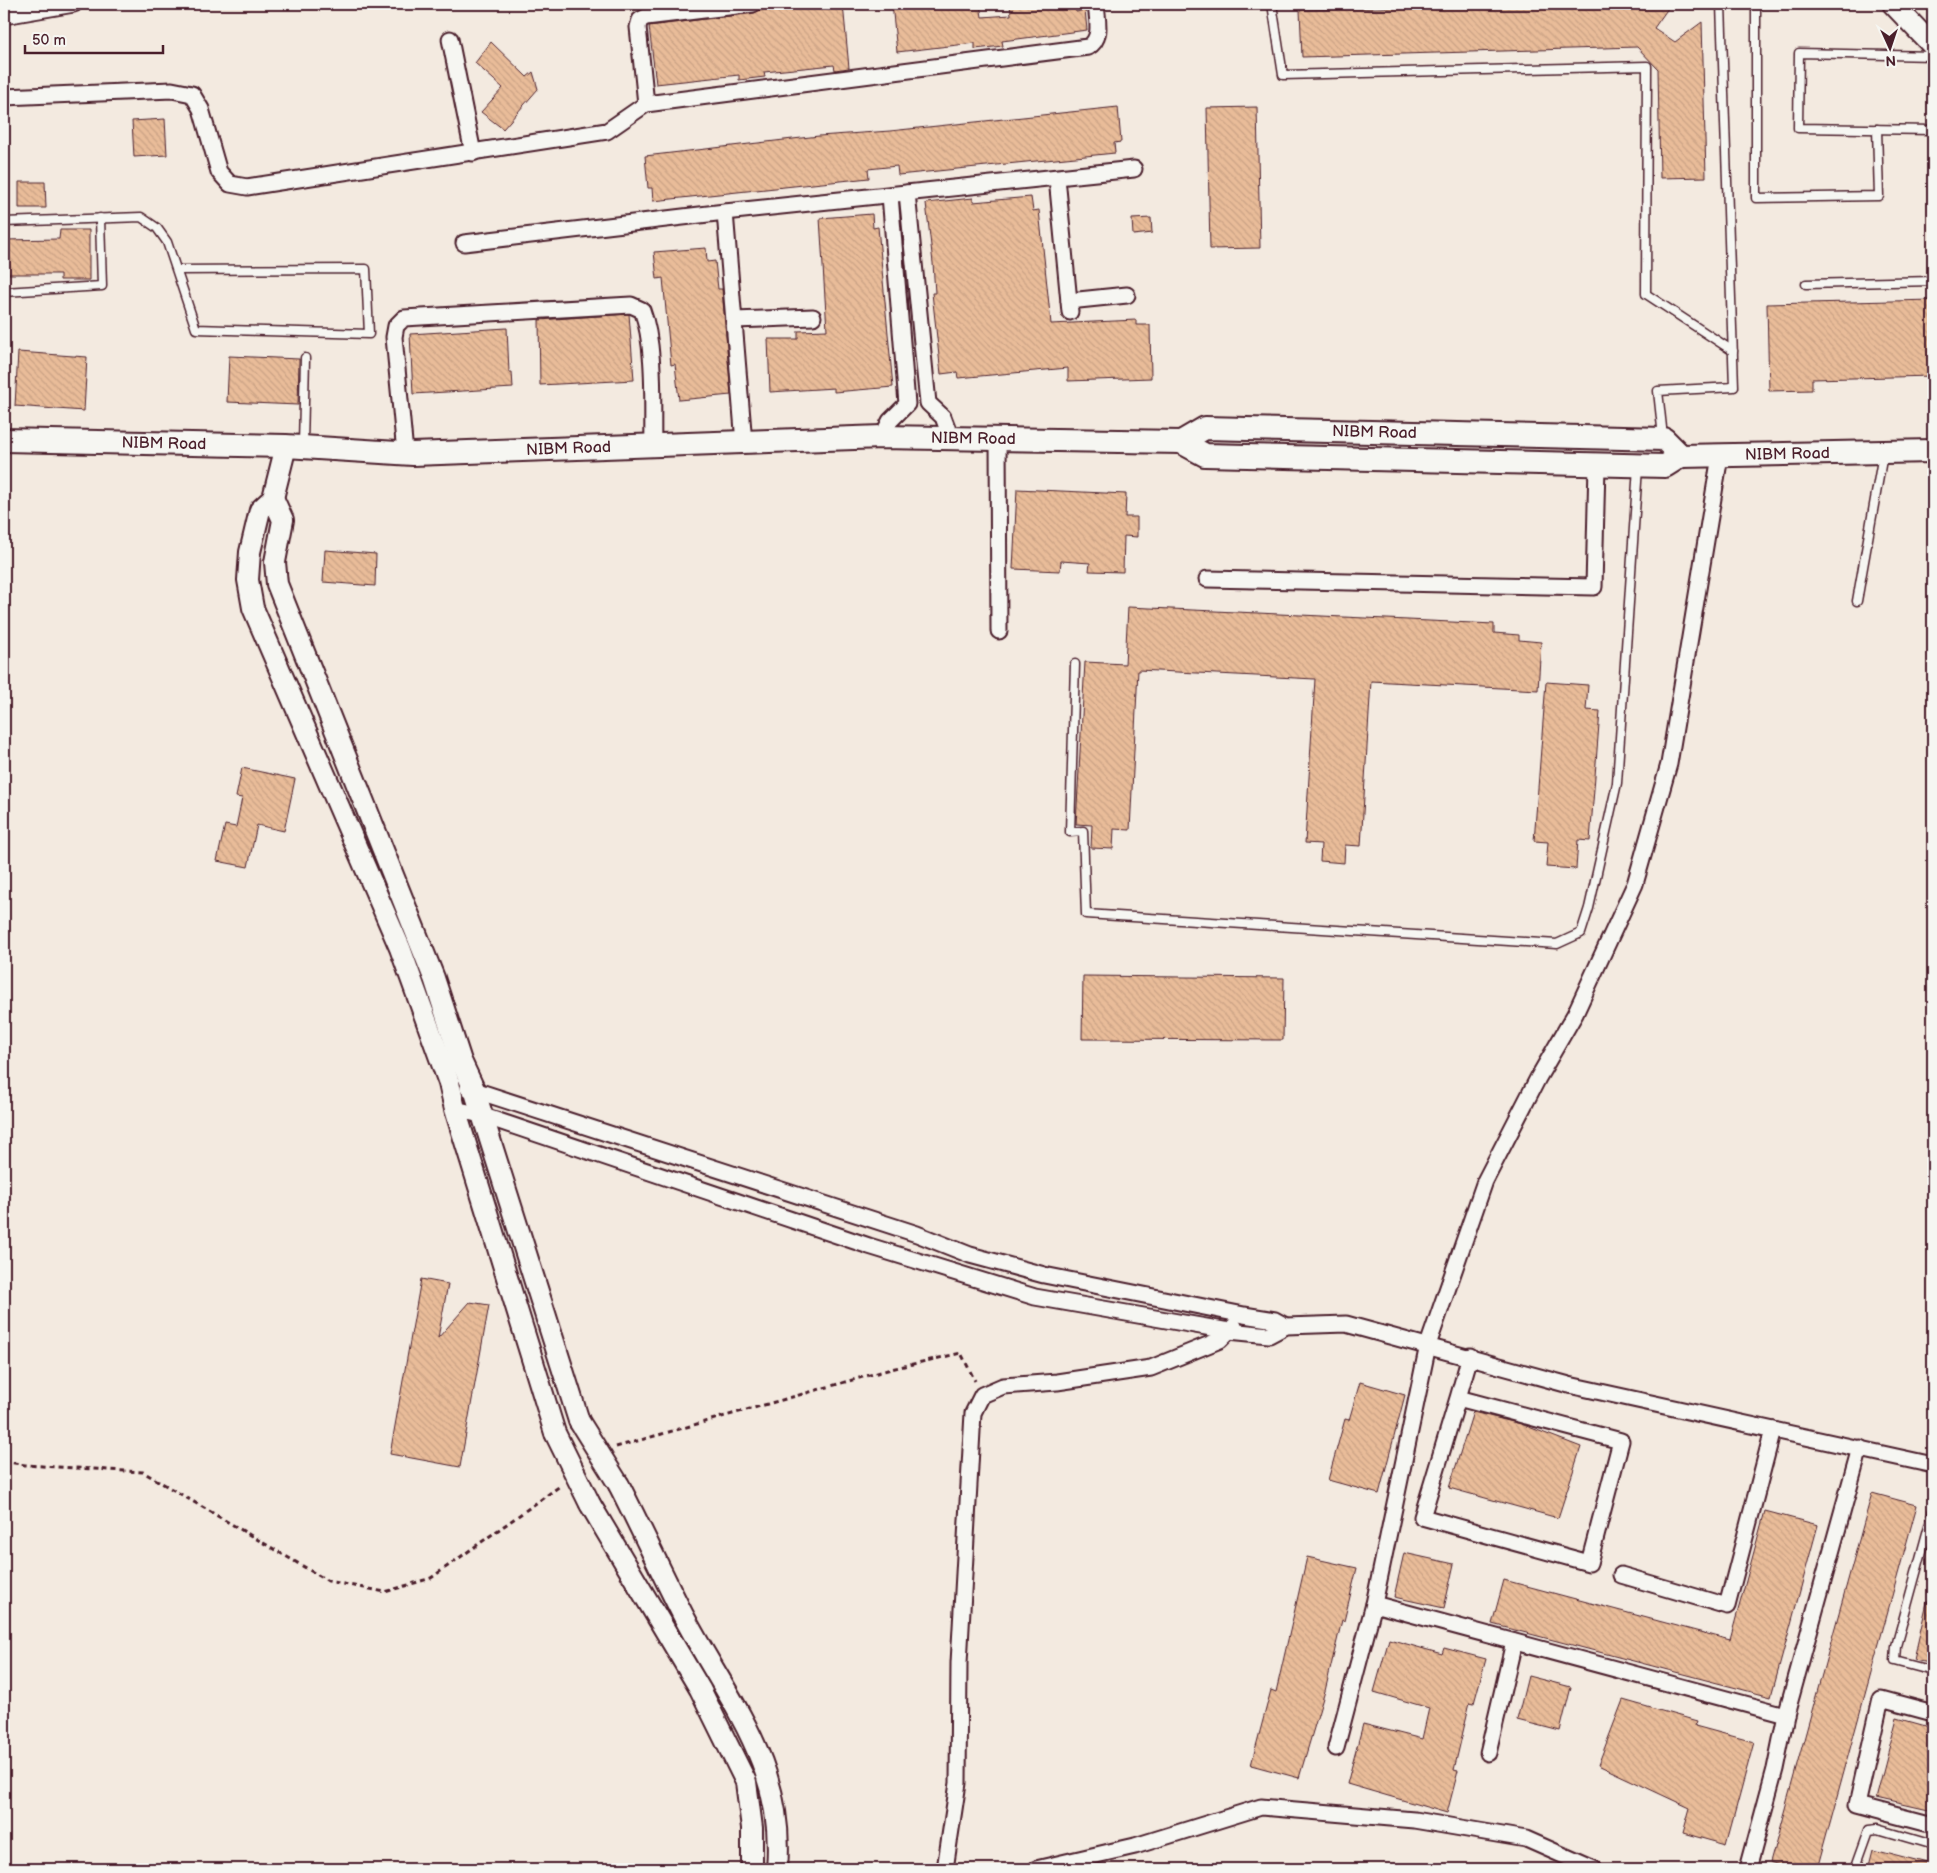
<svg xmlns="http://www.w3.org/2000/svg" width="1937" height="1873" font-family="'Balsamiq Sans',sans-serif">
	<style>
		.building { fill: url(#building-back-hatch); stroke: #4a1f2b }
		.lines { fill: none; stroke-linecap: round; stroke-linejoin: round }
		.service-casing { stroke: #4a1f2b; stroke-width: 11 }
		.minor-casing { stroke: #4a1f2b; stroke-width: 19 }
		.tertiary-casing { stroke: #4a1f2b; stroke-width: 24 }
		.secondary-casing { stroke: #4a1f2b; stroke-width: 26 }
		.path { stroke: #4a1f2b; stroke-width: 3; stroke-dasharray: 5 4; stroke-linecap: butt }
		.service { stroke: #f6f6f2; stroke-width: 8 }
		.minor { stroke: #f6f6f2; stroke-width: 15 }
		.tertiary { stroke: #f6f6f2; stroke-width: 20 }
		.secondary { stroke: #f6f6f2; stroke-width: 22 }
		.tertiary-bridge-casing { stroke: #4a1f2b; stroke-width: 24; stroke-linecap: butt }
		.tertiary-bridge { stroke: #f6f6f2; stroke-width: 20 }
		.labels { text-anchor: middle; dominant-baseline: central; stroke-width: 4; stroke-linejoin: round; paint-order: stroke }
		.street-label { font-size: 16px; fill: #4a1f2b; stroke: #f6f6f2 }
	</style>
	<defs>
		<pattern id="building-back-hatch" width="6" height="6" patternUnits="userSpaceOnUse" patternTransform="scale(1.25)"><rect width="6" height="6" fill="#e9bc99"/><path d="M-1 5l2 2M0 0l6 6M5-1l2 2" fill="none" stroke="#c9a184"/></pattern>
	</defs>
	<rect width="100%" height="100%" fill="#f3eae0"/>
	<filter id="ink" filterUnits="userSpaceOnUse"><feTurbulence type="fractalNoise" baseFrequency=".02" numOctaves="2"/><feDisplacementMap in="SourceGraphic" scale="10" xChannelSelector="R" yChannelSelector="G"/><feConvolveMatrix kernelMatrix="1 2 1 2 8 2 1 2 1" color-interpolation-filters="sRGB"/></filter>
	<g filter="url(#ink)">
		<g class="building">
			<path d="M823,4H843L849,68L835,70L834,65L764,72L765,77L739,80V75L656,84L649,26L754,13L760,10Z"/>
			<path d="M892,4H980L982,17L1011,15L1010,4H1075L1076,12L1085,10L1087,30L1002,41L1003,46L975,49V43L897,52Z"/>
			<path d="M1532,4H1671L1654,28L1675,42L1702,22L1706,177L1660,178L1658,69L1637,47L1302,57L1300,10Z"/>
			<path d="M491,42L527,77L533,72L538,89L503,129L481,112L503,88L475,63Z"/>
			<path d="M1118,107L1121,142L1114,143L1115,153L898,175L897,166L868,169L869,178L653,201L652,188H648L645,156L819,136L890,131Z"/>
			<path d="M1257,107L1260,248L1210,249L1207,108Z"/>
			<path d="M165,119L167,155L134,157L132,121Z"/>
			<path d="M19,182H45L46,208H19Z"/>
			<path d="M1031,197L1033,211L1039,210L1051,324L1136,320V325H1150L1151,378L1068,381V368L958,378L957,372L941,374L932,293H935L933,263L926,203L973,198V202Z"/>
			<path d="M872,214L873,228L878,227L893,387L834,392V388L770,392L768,339H798V331L827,330L820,218Z"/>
			<path d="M1151,218L1152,233L1133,235L1132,219Z"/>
			<path d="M60,230H89V280H60V274H4V240L59,239Z"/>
			<path d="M706,248L707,262L715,261L718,289H722L731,395L679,400L675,364L671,365L663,278L657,279L654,252Z"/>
			<path d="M1933,300V376L1812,379V390L1769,391L1767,304Z"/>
			<path d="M629,314L634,380L540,385L539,320Z"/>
			<path d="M507,328L509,372H512L513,388L413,394L410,334Z"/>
			<path d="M18,352L87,357L84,411L15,406Z"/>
			<path d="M229,356L299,359L298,405L227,402Z"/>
			<path d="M1017,489L1126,494L1125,517H1137V537L1124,536L1123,572L1089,571L1090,563L1061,561L1060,571L1013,569Z"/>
			<path d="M325,550L376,554L375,586L323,582Z"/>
			<path d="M1128,607L1494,624V633L1519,635V640L1541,642L1538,690L1371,681L1361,846L1345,845L1344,863L1320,861L1321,844L1305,843L1315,679L1138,670L1130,830L1114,829L1113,849L1091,848L1092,825L1076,824L1085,662L1125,664Z"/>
			<path d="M1546,682L1588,685L1586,710L1600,711L1590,841L1578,840L1576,869L1546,867L1548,842L1534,841Z"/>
			<path d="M242,768L295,779L284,831L257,825L248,867L217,861L225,825L236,827L242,798L236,797Z"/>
			<path d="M1083,976L1284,978L1283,1040L1082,1039Z"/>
			<path d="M421,1279L448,1284L438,1338L470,1302L489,1305L460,1467L390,1454Z"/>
			<path d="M1360,1382L1405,1395L1379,1494L1328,1480L1345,1419L1349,1420Z"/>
			<path d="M1473,1412L1521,1424L1581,1447L1558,1518L1449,1488Z"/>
			<path d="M1872,1493L1917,1505L1817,1869H1793L1770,1863Z"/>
			<path d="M1765,1511L1818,1525L1771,1697L1492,1624L1504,1580L1730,1640Z"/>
			<path d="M1404,1553L1454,1564L1444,1608L1394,1597Z"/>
			<path d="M1307,1557L1357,1568L1344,1621L1342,1620L1325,1691L1299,1778L1251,1765L1271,1690L1276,1692Z"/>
			<path d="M1927,1602H1933V1663L1914,1659Z"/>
			<path d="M1389,1639L1442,1654L1444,1648L1486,1659L1474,1703L1470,1702L1454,1770L1458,1771L1447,1813L1347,1784L1363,1724L1422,1739L1429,1708L1374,1692Z"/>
			<path d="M1528,1676L1571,1687L1560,1731L1517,1720Z"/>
			<path d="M1623,1700L1697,1721L1695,1726L1754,1742L1726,1845L1683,1833L1690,1808L1598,1765Z"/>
			<path d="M1897,1718L1933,1728V1811L1876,1798Z"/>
			<path d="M1873,1849L1931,1864V1869H1868Z"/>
		</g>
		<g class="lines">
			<defs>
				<g id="service">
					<path d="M1272,4L1283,75L1647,66L1646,294L1733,351"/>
					<path d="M1756,4V198L1879,196L1877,129"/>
					<path d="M1933,56L1799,53L1798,128L1933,130"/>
					<path d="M4,222L141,217L157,228L167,242L196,329L369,334L366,269L177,270"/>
					<path d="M1806,284L1933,281"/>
					<path d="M4,292L102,286L100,218"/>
					<path d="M1663,437L1658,391L1734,387L1721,4"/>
					<path d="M303,445L305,358"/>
					<path d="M1857,601L1883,454"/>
					<path d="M1075,664L1070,832L1083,831L1086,914L1557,944L1581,933L1589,908L1617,783L1638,467"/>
					<path d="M1933,1511L1896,1646L1895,1661L1933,1671"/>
					<path d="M1855,1869L1869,1830L1878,1829L1933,1845"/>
				</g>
				<g id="minor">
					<path d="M4,16L74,4"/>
					<path d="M450,39L473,153"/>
					<path d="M4,97L172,90L192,94L201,109L219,172L230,184L247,187L607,131L646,104L1088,47C1103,39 1097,19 1096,4"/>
					<path d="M646,104L638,27L640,20L646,17L753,4"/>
					<path d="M1057,178L1070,312"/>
					<path d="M907,193L928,403L943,417L951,438"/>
					<path d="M725,212L744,443"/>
					<path d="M464,243L725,212L1134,169"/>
					<path d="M1069,301L1127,295"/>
					<path d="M734,320L813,317"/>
					<path d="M882,437L890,421L907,404L890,195"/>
					<path d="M998,438L999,631"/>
					<path d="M405,453L394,337L396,326L404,318L631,305L642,310C656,347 652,406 653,446"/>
					<path d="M1720,456L1669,764L1635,884L1575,1014L1538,1078L1485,1181L1428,1345L1374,1604L1786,1715L1860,1448"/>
					<path d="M1207,579L1594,587L1597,465"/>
					<path d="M468,1088L917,1234L970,1255L1044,1275L1244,1315L1275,1320L1286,1326"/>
					<path d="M455,1109L481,1115L869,1246L1035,1297L1229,1331L1269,1335L1286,1326L1346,1324L1569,1385L1933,1465"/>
					<path d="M1458,1398L1422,1517L1589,1563L1621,1441L1458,1398L1470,1356"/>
					<path d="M1621,1575L1727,1606L1773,1430"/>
					<path d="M1933,1713L1881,1699L1857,1805L1933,1825"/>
					<path d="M1336,1748L1374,1604"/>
					<path d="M1488,1753L1514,1642"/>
					<path d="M945,1869L958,1783L959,1663L973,1413L982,1395L1003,1386L1057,1382L1151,1368L1220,1340L1234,1326"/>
					<path d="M1036,1869L1135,1846L1261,1807L1414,1820L1526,1839L1594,1869"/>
					<path d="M1748,1869L1775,1769L1786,1715"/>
				</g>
				<g id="tertiary">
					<path d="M1893,4L1933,46"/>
					<path d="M286,446L273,498L260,510L250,552L248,580L253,608L400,948L449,1083L455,1109L555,1433"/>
					<path d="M273,498L283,520L275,562L277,584L434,978L461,1061L474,1089L579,1421"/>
					<path d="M619,1485C641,1528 661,1572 683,1615C728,1701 786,1764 777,1869"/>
					<path d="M590,1504L700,1689L746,1782L752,1828V1869"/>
				</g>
				<g id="secondary">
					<path id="s1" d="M4,440L286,446L413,454L882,437L1181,442L1205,428L1664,439L1681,456L1933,451"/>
					<path d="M1181,442L1205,455L1665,466L1681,456"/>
				</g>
			</defs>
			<use href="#service" class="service-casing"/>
			<use href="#minor" class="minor-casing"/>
			<use href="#tertiary" class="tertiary-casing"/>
			<use href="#secondary" class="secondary-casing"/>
			<g class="path">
				<path d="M616,1447L891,1369L961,1353L975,1381"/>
				<path d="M4,1461L25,1465L143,1472L328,1581L385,1592L431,1578L560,1486"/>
			</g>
			<use href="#service" class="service"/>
			<use href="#minor" class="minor"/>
			<use href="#tertiary" class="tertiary"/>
			<use href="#secondary" class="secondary"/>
			<defs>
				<g id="tertiary-bridge">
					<path d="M579,1421L619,1485"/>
					<path d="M555,1433L590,1504"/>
				</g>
			</defs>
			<use href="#tertiary-bridge" class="tertiary-bridge-casing"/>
			<use href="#tertiary-bridge" class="tertiary-bridge"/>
		</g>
	</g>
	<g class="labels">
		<g class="street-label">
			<text stroke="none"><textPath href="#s1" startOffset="1375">NIBM Road</textPath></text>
			<text stroke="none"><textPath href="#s1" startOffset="970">NIBM Road</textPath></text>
			<text stroke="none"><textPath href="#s1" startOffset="160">NIBM Road</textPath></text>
			<text stroke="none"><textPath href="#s1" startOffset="565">NIBM Road</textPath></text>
			<text stroke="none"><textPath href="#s1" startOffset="1795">NIBM Road</textPath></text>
		</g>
	</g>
	<rect width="1937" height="1873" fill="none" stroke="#f6f6f2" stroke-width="20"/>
	<rect x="10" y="10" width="1917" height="1853" fill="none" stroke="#4a1f2b" stroke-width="2" filter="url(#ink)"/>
	<g transform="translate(1890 48) rotate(177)" stroke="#f6f6f2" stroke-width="4" paint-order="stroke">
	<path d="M0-4L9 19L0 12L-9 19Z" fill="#4a1f2b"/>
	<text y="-8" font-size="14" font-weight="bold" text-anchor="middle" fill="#4a1f2b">N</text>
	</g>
	<path d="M25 45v8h138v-8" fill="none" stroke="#4a1f2b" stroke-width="2.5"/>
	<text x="32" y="45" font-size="15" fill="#4a1f2b" stroke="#f6f6f2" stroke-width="4" paint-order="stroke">50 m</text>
</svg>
